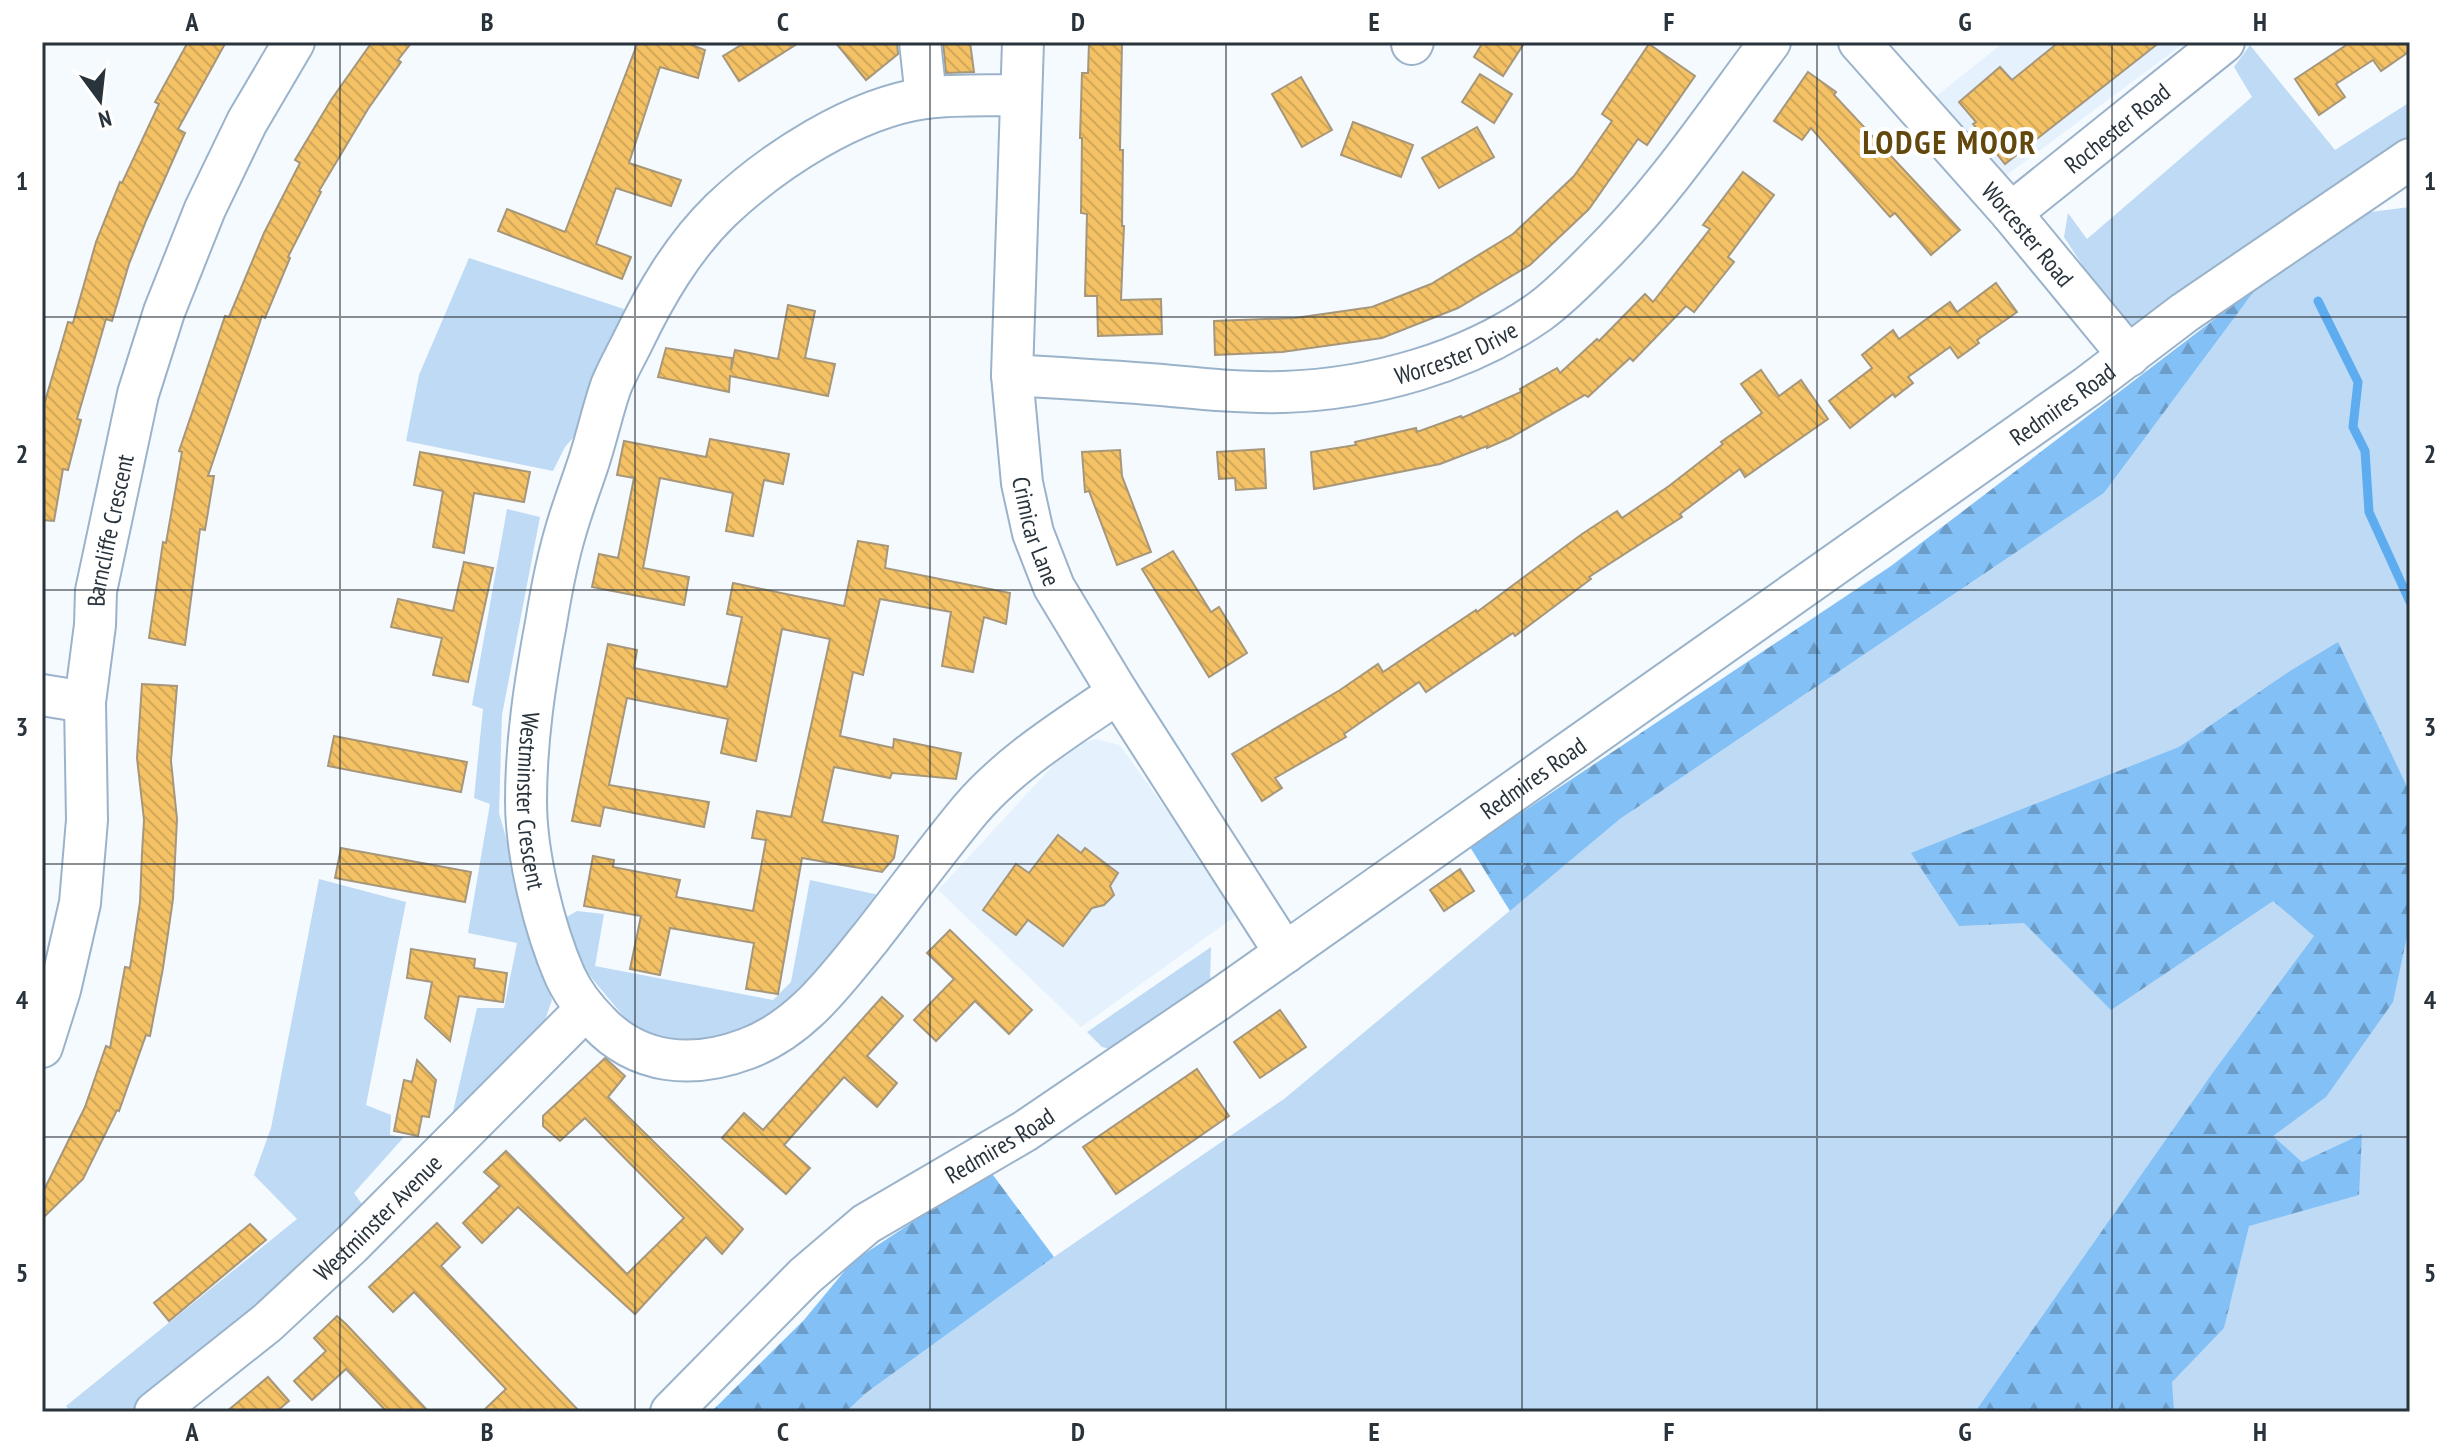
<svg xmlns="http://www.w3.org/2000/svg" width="2452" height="1454" font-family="'PT Sans Narrow',sans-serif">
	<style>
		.built { fill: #e5f2fe }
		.green { fill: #bedaf4 }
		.forest { fill: url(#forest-firs) }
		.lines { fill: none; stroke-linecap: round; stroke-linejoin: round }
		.stream { stroke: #5dacef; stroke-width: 9 }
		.building { fill: url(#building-back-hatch); stroke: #a6967a; stroke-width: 2 }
		.minor-casing { stroke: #9ab3ca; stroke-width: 44 }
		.minor { stroke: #fff; stroke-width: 40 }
		.grid { fill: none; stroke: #29333c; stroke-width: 2; stroke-opacity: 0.55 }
		.labels { text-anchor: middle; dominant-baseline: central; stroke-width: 8; stroke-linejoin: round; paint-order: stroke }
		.street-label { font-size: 24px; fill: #29333c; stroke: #fff }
		.district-label { font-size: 32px; font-weight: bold; letter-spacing: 2px; fill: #63480e; stroke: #fff }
		.neatline { fill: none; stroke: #29333c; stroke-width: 3 }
		.grid-label { font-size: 26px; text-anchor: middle; font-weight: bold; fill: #29333c }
	</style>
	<defs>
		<pattern id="forest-firs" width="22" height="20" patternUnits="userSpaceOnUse" patternTransform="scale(2)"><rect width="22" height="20" fill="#83c0f6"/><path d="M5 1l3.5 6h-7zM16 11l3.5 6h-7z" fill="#6b9dc8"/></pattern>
		<pattern id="building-back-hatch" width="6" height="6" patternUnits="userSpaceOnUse" patternTransform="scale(2)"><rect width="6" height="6" fill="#f4c265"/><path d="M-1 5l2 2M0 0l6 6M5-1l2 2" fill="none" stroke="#d1a759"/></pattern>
	</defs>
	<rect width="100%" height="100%" fill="#f5faff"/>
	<g class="built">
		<path d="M2004,42H2186L2000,180L1930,101Z"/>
		<path d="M1095,739L1120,745L1240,913L1081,1027L938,890L1071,746Z"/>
	</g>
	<g class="green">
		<path d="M2250,45L2335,150L2410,102V159L2144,328L2125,323L2109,306L2064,237L2068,213L2087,239L2252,97L2234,67Z"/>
		<path d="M2410,207V1412H846L866,1393L1054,1257L1284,1099L1620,819L2104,493L2258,286L2362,213Z"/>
		<path d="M469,258L624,309L578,432L565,447L553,471L406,441L419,375Z"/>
		<path d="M507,509L540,517L502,715L499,813L552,1000L544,1023L460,1116H452L477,1008H504L517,943L468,933L490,804L474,798L483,709L472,705Z"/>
		<path d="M319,879L406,902L366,1105L391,1115L390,1135L404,1137L354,1193L369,1214L198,1365L135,1412H71L66,1406L297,1219L254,1175L271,1128Z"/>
		<path d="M810,880L879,895L816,971L769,1017L729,1037L684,1042L651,1038L625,1018L585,970L565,918L577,911L604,914L595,966L773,1000L791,982Z"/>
		<path d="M1211,947L1210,983L1111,1049L1102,1047L1087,1032Z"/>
	</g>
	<g class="forest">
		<path d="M2258,286L2104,493L1620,819L1510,911L1470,847L1891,566Z"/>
		<path d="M2338,642L2410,793V922L2393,1002L2326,1097L2273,1136L2302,1162L2362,1134L2359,1195L2249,1226L2224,1328L2172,1382L2174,1412H1975L2214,1071L2314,936L2273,901L2111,1010L2024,923L1959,926L1911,853L2179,747L2290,671Z"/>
		<path d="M990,1171L1054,1257L866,1393L846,1412H711L804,1320L852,1262Z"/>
	</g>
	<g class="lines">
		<path class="stream" d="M2318,301L2358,382L2353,427L2365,451L2369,512L2410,602"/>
	</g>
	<g class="building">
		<path d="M188,42H226L178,129L185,133L146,221L129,264L112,321L106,319L77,419L81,420L68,470L63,469L54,521L42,520V412L68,322L73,323L96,242L120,182L122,183L159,104L155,102Z"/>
		<path d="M372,42H412L398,60L401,62L368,109L319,191L321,192L288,257L290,258L265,318L262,316L208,476H214L205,530L200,529L185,645L149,638L163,542L166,543L182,452L179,451L225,316L229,317L264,233L300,163L295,160L331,100Z"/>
		<path d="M638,42H684L705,50L698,78L660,67L629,163L681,180L671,206L616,188L596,244L631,257L622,279L498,231L507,209L565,232Z"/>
		<path d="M746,42H800L739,81L723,56Z"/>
		<path d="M835,42H897L898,54L866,80Z"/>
		<path d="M943,42H970L974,72L946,73Z"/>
		<path d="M1089,42H1122L1120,150H1123L1122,226H1124L1121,300L1161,299L1162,334L1098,336L1097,296H1085L1087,214L1081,213L1082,138H1080L1082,73H1088Z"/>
		<path d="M1483,42H1525L1503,76L1474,57Z"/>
		<path d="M2059,42H2160L2005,164L1973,124L1976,122L1959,102L2000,67L2012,80Z"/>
		<path d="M2351,42H2410V51L2381,71L2373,60L2336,84L2345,97L2319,115L2295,79Z"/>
		<path d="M1649,44L1695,76L1647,145L1638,139L1589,209L1530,265L1458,308L1382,338L1282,352L1215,355L1214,321L1295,318L1372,307L1431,284L1513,234L1574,176L1586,159L1612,121L1602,114Z"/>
		<path d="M1808,72L1836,92L1834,95L1960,230L1931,255L1895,213L1890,217L1811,128L1802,140L1774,121Z"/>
		<path d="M1480,74L1512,94L1494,123L1462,102Z"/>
		<path d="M1301,77L1332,130L1302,147L1272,94Z"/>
		<path d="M1353,122L1413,145L1401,177L1341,155Z"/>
		<path d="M1477,127L1494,157L1439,188L1422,158Z"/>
		<path d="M1743,172L1774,195L1728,257L1734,262L1694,312L1686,306L1633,361L1630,358L1588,397L1585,395L1510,438L1487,448V446L1440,464L1314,489L1311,452L1356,445L1355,442L1416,428L1417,432L1461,416L1462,418L1521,392L1520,389L1557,368L1560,373L1597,339L1599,341L1645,294L1653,302L1710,229L1703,225Z"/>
		<path d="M1996,283L2017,312L1977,340L1979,343L1958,358L1950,347L1908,377L1913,383L1895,397L1893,394L1850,428L1829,401L1872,368L1862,355L1893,330L1899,339L1950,302L1957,312Z"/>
		<path d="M788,305L815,311L805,358L835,364L828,396L730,376L729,392L658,377L666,348L732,358L731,370L735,350L778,359Z"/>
		<path d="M1761,370L1779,396L1801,380L1828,419L1745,477L1740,469L1680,514L1682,517L1589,577L1591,579L1515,636L1513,633L1426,692L1419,682L1344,734L1346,737L1275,778L1282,788L1262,801L1232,754L1340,690L1378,664L1383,672L1476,610L1477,612L1582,534L1617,511L1622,518L1669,486L1723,444L1721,442L1762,413L1741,384Z"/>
		<path d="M710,439L789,454L783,484L764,480L753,536L726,531L733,493L660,478L643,568L689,577L684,605L592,587L599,554L618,558L634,478L617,475L624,441L706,457Z"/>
		<path d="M1264,449L1266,488L1236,490L1235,478L1219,479L1217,452Z"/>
		<path d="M1120,450L1122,476L1151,552L1117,565L1089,491L1085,492L1082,452Z"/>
		<path d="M420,452L530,472L524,502L474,493L464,553L433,547L443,491L414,485Z"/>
		<path d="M858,541L888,546L885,568L1010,593L1006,624L984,617L973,672L942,666L951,612L880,599L863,675L853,672L840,736L893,748L894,739L961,753L956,779L892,773L890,778L834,767L822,822L898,836L894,858L882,872L802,858L778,994L746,989L754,943L670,928L660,975L630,969L641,916L584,906L593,856L614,860L613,867L680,880L676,897L753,911L766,840L752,838L757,811L791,817L830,639L782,629L756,761L721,753L728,719L627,698L609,785L709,802L704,827L604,807L600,826L572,821L608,644L637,650L634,668L727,687L742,617L727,614L733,583L844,606Z"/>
		<path d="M1173,551L1211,612L1219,607L1247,653L1209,677L1142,569Z"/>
		<path d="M464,562L493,568L468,682L433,675L442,638L391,627L398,599L453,611Z"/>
		<path d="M142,684L177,686L171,761L177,819L173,899L163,968L150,1036L146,1035L119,1111L117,1110L83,1179L42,1219V1194L85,1107L106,1046L110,1048L125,967L130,968L140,902L142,853L144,820L137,758Z"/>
		<path d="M334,736L467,762L461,792L328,766Z"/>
		<path d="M1058,835L1081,853L1085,848L1118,873L1110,886L1114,895L1104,905L1092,908L1063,946L1028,920L1016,935L983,910L1016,864L1029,873Z"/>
		<path d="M341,848L471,872L465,902L335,878Z"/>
		<path d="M1460,869L1474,891L1444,911L1430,890Z"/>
		<path d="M950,930L1032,1010L1009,1034L975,1001L936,1041L914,1020L954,979L927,953Z"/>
		<path d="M411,949L475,959L474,968L507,973L503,1002L459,996L450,1041L425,1018L432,982L407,978Z"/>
		<path d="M882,997L903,1016L867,1056L897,1083L877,1107L844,1077L784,1145L810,1168L786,1194L722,1138L744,1113L763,1130Z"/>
		<path d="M1280,1010L1306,1047L1260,1078L1234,1042Z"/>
		<path d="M605,1058L625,1076L608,1097L743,1229L722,1254L706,1237L635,1314L518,1207L482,1243L463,1223L500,1186L484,1172L506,1151L627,1274L684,1218L585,1118L560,1141L543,1126V1116Z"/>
		<path d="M417,1060L436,1080L429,1117L422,1116L418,1136L394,1131L404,1080L412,1082Z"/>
		<path d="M1197,1069L1229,1116L1116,1194L1083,1147Z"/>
		<path d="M437,1223L460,1247L441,1266L580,1412H482L506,1389L414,1292L393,1312L369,1287Z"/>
		<path d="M250,1224L266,1240L169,1321L154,1303Z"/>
		<path d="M337,1316L346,1324L429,1412H387L346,1369L312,1400L294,1381L326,1351L314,1338Z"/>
		<path d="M268,1377L289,1401L276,1412H226Z"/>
	</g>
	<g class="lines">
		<defs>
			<g id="minor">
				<path d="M920,42L926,98"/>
				<path id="s1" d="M1023,42L1012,375L1022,483L1033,533L1054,587L1118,693L1285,953"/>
				<path id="s2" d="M1859,42L2011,213L2129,356"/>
				<path d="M1412,44L1413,42"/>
				<path id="s3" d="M1021,95C990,96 957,94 926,98C854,108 774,160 721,210C682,248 655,295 632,343C625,357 617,371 611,386C602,412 596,441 587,467C580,488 572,509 566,530C557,560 551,592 546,623C535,682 526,741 526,801C526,854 544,928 565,976C573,993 585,1009 598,1022C638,1065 693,1069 746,1049C801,1029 835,981 871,937C904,895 936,851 970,810C1011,762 1067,728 1118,693"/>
				<path id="s4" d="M2011,213L2224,42"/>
				<path id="s5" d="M1012,375C1062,378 1112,381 1162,385C1202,389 1243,393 1283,392C1372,389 1466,363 1539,312C1560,297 1579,277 1597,259C1663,194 1715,116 1770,42"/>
				<path d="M42,695L85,702"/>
				<path id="s6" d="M42,1047L60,990L80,903L87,820L85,702L95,625L96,591L138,394L164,312L205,209L247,122L294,42"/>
				<path id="s7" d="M155,1412L267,1323L351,1245L586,1009"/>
				<path id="s8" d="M671,1412L805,1276L866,1224L1025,1131L1218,1000L2088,386L2184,313L2410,159"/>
			</g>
		</defs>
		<use href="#minor" class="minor-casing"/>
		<use href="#minor" class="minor"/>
	</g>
	<path class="grid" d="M340,42V1412M635,42V1412M930,42V1412M1226,42V1412M1522,42V1412M1817,42V1412M2112,42V1412M42,317H2410M42,590H2410M42,864H2410M42,1137H2410"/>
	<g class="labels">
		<g class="street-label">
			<text stroke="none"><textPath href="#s4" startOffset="136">Rochester Road</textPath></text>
			<text stroke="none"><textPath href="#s2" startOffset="256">Worcester Road</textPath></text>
			<text stroke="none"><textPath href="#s5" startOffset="450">Worcester Drive</textPath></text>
			<text stroke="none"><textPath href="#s8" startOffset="1722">Redmires Road</textPath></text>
			<text stroke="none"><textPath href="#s6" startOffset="524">Barncliffe Crescent</textPath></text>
			<text stroke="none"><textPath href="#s1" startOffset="492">Crimicar Lane</textPath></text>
			<text stroke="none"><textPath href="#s8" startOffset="1074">Redmires Road</textPath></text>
			<text stroke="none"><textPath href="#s3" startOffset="966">Westminster Crescent</textPath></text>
			<text stroke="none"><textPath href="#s8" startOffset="426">Redmires Road</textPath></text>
			<text stroke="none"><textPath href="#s7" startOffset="296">Westminster Avenue</textPath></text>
		</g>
		<g class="district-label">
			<text x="1950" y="142">LODGE MOOR</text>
		</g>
	</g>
	<rect width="2452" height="1454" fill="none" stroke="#ffffff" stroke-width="88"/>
	<g transform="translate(100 100) rotate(165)" stroke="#ffffff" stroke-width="6" paint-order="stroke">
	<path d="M0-6L14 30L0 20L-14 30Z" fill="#29333c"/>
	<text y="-12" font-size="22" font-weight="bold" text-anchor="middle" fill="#29333c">N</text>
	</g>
	<rect x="44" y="44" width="2364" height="1366" class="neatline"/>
	<g class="grid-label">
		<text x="192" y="31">A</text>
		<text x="487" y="31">B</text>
		<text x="783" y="31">C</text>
		<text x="1078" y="31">D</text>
		<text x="1374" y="31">E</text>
		<text x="1669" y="31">F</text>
		<text x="1965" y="31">G</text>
		<text x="2260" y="31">H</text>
		<text x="22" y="190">1</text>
		<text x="2430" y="190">1</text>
		<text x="22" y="463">2</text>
		<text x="2430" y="463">2</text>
		<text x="22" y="736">3</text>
		<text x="2430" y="736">3</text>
		<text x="22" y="1009">4</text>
		<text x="2430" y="1009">4</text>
		<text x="22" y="1282">5</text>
		<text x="2430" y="1282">5</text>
		<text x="192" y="1441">A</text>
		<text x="487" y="1441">B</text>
		<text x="783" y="1441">C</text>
		<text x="1078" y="1441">D</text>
		<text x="1374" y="1441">E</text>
		<text x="1669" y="1441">F</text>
		<text x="1965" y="1441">G</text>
		<text x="2260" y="1441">H</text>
	</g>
</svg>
